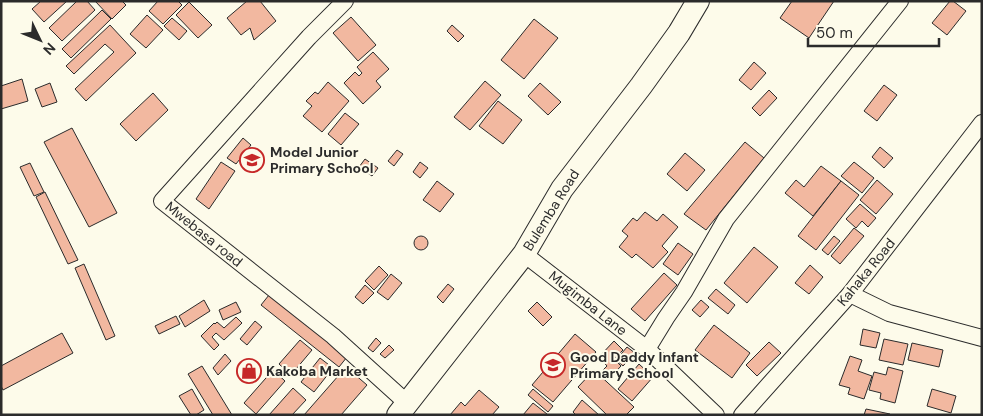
<svg xmlns="http://www.w3.org/2000/svg" width="983" height="416" font-family="'DM Sans',sans-serif">
	<style>
		.building { fill: #f2b8a0; stroke: #2b2b2b }
		.lines { fill: none; stroke-linecap: round; stroke-linejoin: round }
		.minor-casing { stroke: #2b2b2b; stroke-width: 18 }
		.secondary-casing { stroke: #2b2b2b; stroke-width: 24 }
		.minor { stroke: #fdfbea; stroke-width: 16 }
		.secondary { stroke: #fdfbea; stroke-width: 22 }
		.labels { text-anchor: middle; dominant-baseline: central; stroke-width: 4; stroke-linejoin: round; paint-order: stroke }
		.poi-label { font-size: 14px; font-weight: bold; fill: #2b2b2b; stroke: #fdfbea; text-anchor: start }
		.street-label { font-size: 14px; fill: #2b2b2b; stroke: #fdfbea }
	</style>
	<rect width="100%" height="100%" fill="#fdfbea"/>
	<g class="building">
		<path d="M41,1H67L44,22L32,9Z"/>
		<path d="M77,1H87L95,10L62,41L49,28Z"/>
		<path d="M95,1H122L126,5L112,19Z"/>
		<path d="M158,1H178L182,5L163,24L149,11Z"/>
		<path d="M247,1H260L276,21L254,40L250,28L241,35L227,18Z"/>
		<path d="M792,1H834L809,38L780,18Z"/>
		<path d="M950,1H953L966,11L947,35L932,23Z"/>
		<path d="M189,2L212,25L198,38L176,15Z"/>
		<path d="M102,10L111,19L71,58L62,49Z"/>
		<path d="M147,15L163,30L146,48L130,34Z"/>
		<path d="M351,17L376,45L358,61L333,33Z"/>
		<path d="M172,18L187,31L179,40L164,26Z"/>
		<path d="M534,19L558,38L524,79L501,60Z"/>
		<path d="M110,25L136,53L86,101L75,89L114,52L105,44L74,74L66,66Z"/>
		<path d="M452,25L464,36L458,42L447,31Z"/>
		<path d="M373,52L389,69L376,81L381,87L363,104L344,83L355,72L359,76L362,73L357,67Z"/>
		<path d="M754,62L766,73L751,90L739,80Z"/>
		<path d="M22,79L28,101L1,109V86Z"/>
		<path d="M485,81L501,95L470,130L454,117Z"/>
		<path d="M328,82L349,101L322,132L303,116L312,106L306,101L315,92L318,94Z"/>
		<path d="M50,83L57,102L42,107L35,89Z"/>
		<path d="M540,83L561,102L548,115L528,96Z"/>
		<path d="M884,85L897,95L877,121L864,111Z"/>
		<path d="M769,90L777,98L760,116L752,108Z"/>
		<path d="M153,93L168,110L136,141L120,124Z"/>
		<path d="M498,101L522,120L503,144L479,126Z"/>
		<path d="M345,113L359,124L341,145L328,134Z"/>
		<path d="M72,128L117,213L89,227L44,142Z"/>
		<path d="M243,138L251,145L236,164L227,158Z"/>
		<path d="M745,142L764,158L706,230L684,214Z"/>
		<path d="M880,147L893,158L884,168L872,157Z"/>
		<path d="M397,150L403,154L394,166L388,161Z"/>
		<path d="M685,153L705,170L687,191L667,174Z"/>
		<path d="M365,159L378,168L372,176L359,167Z"/>
		<path d="M221,162L235,171L209,209L196,199Z"/>
		<path d="M420,162L428,168L420,178L413,172Z"/>
		<path d="M854,162L874,178L862,193L841,176Z"/>
		<path d="M30,163L44,192L34,196L20,167Z"/>
		<path d="M821,166L841,181L813,216L785,193L796,180L804,187Z"/>
		<path d="M877,180L893,194L876,214L860,200Z"/>
		<path d="M437,181L454,194L440,212L423,200Z"/>
		<path d="M841,181L859,195L816,250L798,236Z"/>
		<path d="M45,192L78,260L68,264L36,197Z"/>
		<path d="M860,204L876,218L868,227L862,221L856,228L846,219Z"/>
		<path d="M645,212L657,221L663,214L678,227L662,246L668,252L653,268L636,254L632,258L619,247L628,236L622,231L633,218L637,221Z"/>
		<path d="M854,228L864,236L840,264L831,256Z"/>
		<path d="M834,236L840,241L828,255L822,250Z"/>
		<circle cx="421" cy="243" r="7"/>
		<path d="M678,243L693,254L678,275L663,264Z"/>
		<path d="M754,247L778,267L747,303L724,283Z"/>
		<path d="M84,264L115,336L106,340L75,268Z"/>
		<path d="M810,265L823,277L809,294L795,283Z"/>
		<path d="M379,266L388,275L374,290L365,281Z"/>
		<path d="M664,273L677,285L645,321L631,309Z"/>
		<path d="M391,274L402,283L388,300L377,292Z"/>
		<path d="M448,284L454,289L443,303L437,297Z"/>
		<path d="M365,285L374,293L363,304L355,297Z"/>
		<path d="M716,289L735,305L728,314L708,298Z"/>
		<path d="M269,295L347,357L339,367L261,305Z"/>
		<path d="M204,300L210,311L185,327L179,316Z"/>
		<path d="M701,300L709,307L700,317L692,310Z"/>
		<path d="M236,302L241,312L223,320L219,310Z"/>
		<path d="M537,302L552,317L543,326L528,311Z"/>
		<path d="M176,316L180,324L159,334L155,326Z"/>
		<path d="M236,317L242,323L224,340L216,333L212,337L219,345L214,350L201,336L214,323L215,324L217,322L224,328Z"/>
		<path d="M255,321L262,327L247,345L240,339Z"/>
		<path d="M714,325L750,353L732,378L695,350Z"/>
		<path d="M863,329L880,333L876,348L860,345Z"/>
		<path d="M62,333L73,353L3,390L1,386V366Z"/>
		<path d="M575,334L596,352L553,402L532,385Z"/>
		<path d="M376,338L381,343L373,352L368,348Z"/>
		<path d="M884,339L908,344L903,365L879,360Z"/>
		<path d="M300,340L312,350L291,375L279,364Z"/>
		<path d="M614,341L623,350L614,359L621,366L608,380L600,373L607,366L599,357Z"/>
		<path d="M769,342L781,353L757,376L746,365Z"/>
		<path d="M912,343L943,350L939,367L908,360Z"/>
		<path d="M389,345L394,350L385,358L380,354Z"/>
		<path d="M627,347L635,353L623,366L616,360Z"/>
		<path d="M225,354L231,361L218,375L213,368Z"/>
		<path d="M850,356L862,360L858,371L872,376L864,399L848,394L850,388L839,385Z"/>
		<path d="M320,358L333,368L314,392L301,382Z"/>
		<path d="M639,364L653,377L632,401L618,389Z"/>
		<path d="M202,366L232,415H213L188,374Z"/>
		<path d="M346,367L367,385L341,415H304Z"/>
		<path d="M888,367L903,371L895,403L880,399L881,393L869,390L874,372L886,375Z"/>
		<path d="M273,370L285,381L256,414L244,403Z"/>
		<path d="M594,370L634,407L626,415H607L578,387Z"/>
		<path d="M293,388L306,400L292,415H269Z"/>
		<path d="M192,389L204,410L196,415H191L179,396Z"/>
		<path d="M533,389L553,406L548,412L528,395Z"/>
		<path d="M932,389L956,396L951,413L927,406Z"/>
		<path d="M479,390L499,407L492,415H450L461,402L465,406Z"/>
		<path d="M582,400L599,415H576L573,412Z"/>
		<path d="M533,403L547,414V415H523Z"/>
		<path d="M866,409L890,414L889,415H864Z"/>
	</g>
	<g class="lines">
		<defs>
			<g id="minor">
				<path d="M345,1L309,37L162,201L333,336L407,403"/>
				<path d="M524,254L647,349L716,415"/>
				<path d="M850,294L889,313L982,338"/>
				<path d="M647,349L666,318L684,292L726,219L900,1"/>
				<path d="M742,415L850,294L982,123"/>
			</g>
			<path id="secondary" d="M398,415L524,254L562,189L641,86L679,33L698,1"/>
		</defs>
		<use href="#minor" class="minor-casing"/>
		<use href="#secondary" class="secondary-casing"/>
		<use href="#minor" class="minor"/>
		<use href="#secondary" class="secondary"/>
	</g>
	<defs>
		<symbol id="school-ring" viewBox="-11 -11 22 22"><circle r="9.5" fill="#fdfbea" stroke="#c62828" stroke-width="1.5"/><path d="M0-5L7-2L0 1L-7-2ZM-4 1L0 2.5L4 1V4Q0 6-4 4Z" fill="#c62828"/></symbol>
		<symbol id="shop-ring" viewBox="-11 -11 22 22"><circle r="9.5" fill="#fdfbea" stroke="#c62828" stroke-width="1.5"/><path d="M-5-2.5h2.3a2.7 3.5 0 0 1 5.4 0H5L5.5 6h-11ZM-1.5-2.5h3a1.5 2.3 0 0 0-3 0Z" fill="#c62828"/></symbol>
	</defs>
	<g fill-rule="evenodd">
		<use href="#school-ring" x="238" y="146" width="28" height="28"/>
		<use href="#school-ring" x="539" y="351" width="28" height="28"/>
		<use href="#shop-ring" x="235" y="357" width="28" height="28"/>
	</g>
	<g class="labels">
		<g class="poi-label">
			<text x="270" y="152">Model Junior<tspan x="270" dy="16">Primary School</tspan></text>
			<text x="570" y="357">Good Daddy Infant<tspan x="570" dy="16">Primary School</tspan></text>
			<text x="266" y="371">Kakoba Market</text>
		</g>
		<g class="street-label">
			<text transform="translate(551 210) rotate(-58)">Bulemba Road</text>
			<text transform="translate(204 234) rotate(39)">Mwebasa road</text>
			<text transform="translate(866 272) rotate(-51)">Kahaka Road</text>
			<text transform="translate(588 303) rotate(38)">Mugimba Lane</text>
		</g>
	</g>
	<rect width="983" height="416" fill="none" stroke="#2b2b2b" stroke-width="5"/>
	<g transform="translate(40 40) rotate(133)" stroke="#fdfbea" stroke-width="4" paint-order="stroke">
	<path d="M0-4L9 19L0 12L-9 19Z" fill="#2b2b2b"/>
	<text y="-8" font-size="14" font-weight="bold" text-anchor="middle" fill="#2b2b2b">N</text>
	</g>
	<path d="M808 38v8h131v-8" fill="none" stroke="#2b2b2b" stroke-width="2.5"/>
	<text x="816" y="38" font-size="15" fill="#2b2b2b" stroke="#fdfbea" stroke-width="4" paint-order="stroke">50 m</text>
</svg>
